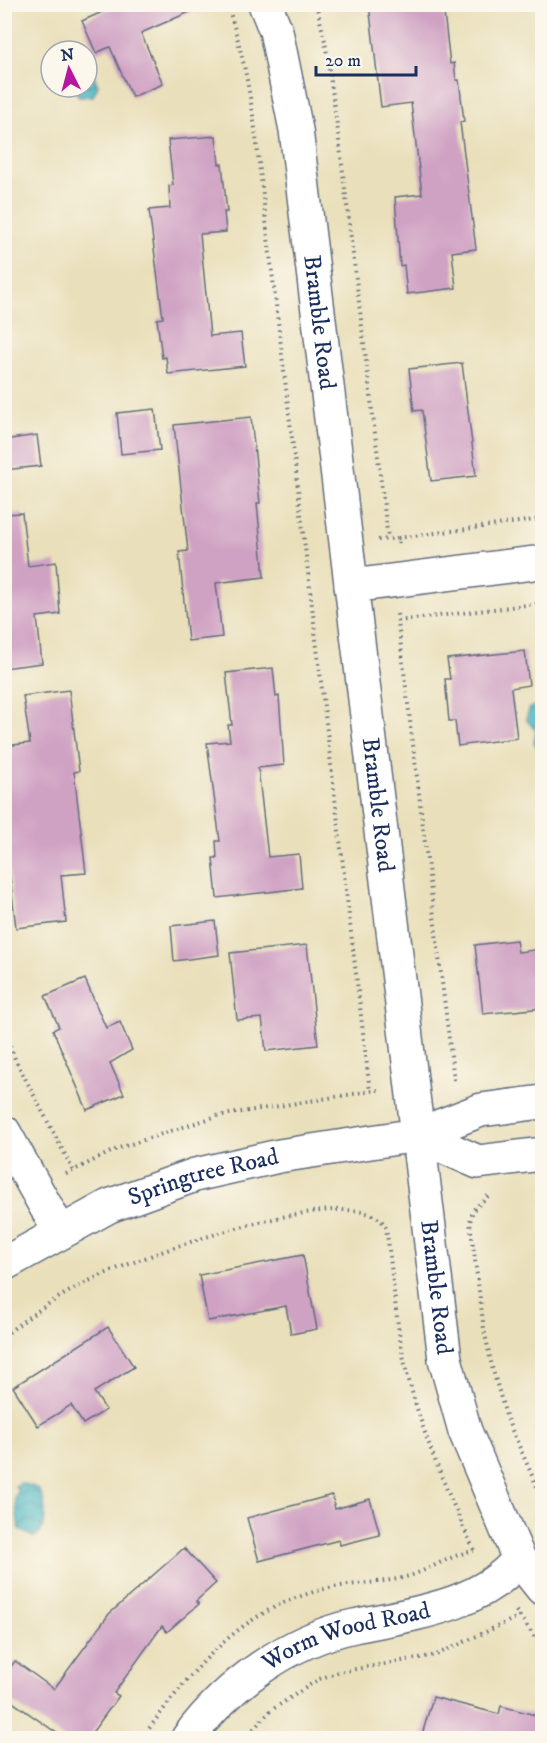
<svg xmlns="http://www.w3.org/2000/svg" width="547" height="1743" font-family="'IM FELL DW Pica',serif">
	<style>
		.water { fill: url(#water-waves); stroke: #327391; stroke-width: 1.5 }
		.building { fill: #cfa1c3 }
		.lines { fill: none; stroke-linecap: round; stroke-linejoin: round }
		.minor-casing { stroke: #636d7e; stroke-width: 36 }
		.path { stroke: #636d7e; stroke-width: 4; stroke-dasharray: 1.5 4.5; stroke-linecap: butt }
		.minor { stroke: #fff; stroke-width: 33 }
		.labels { text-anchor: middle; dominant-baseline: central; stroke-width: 4.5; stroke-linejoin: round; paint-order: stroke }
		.street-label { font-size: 24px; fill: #1b2f5e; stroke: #fbf7ec }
	</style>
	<defs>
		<pattern id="water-waves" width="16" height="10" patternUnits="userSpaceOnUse" patternTransform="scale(1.5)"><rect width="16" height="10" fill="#49b7c4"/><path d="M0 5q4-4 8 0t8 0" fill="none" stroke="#3c95a2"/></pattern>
	</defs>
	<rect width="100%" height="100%" fill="#fbf7ec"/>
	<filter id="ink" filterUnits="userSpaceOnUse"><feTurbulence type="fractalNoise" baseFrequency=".0167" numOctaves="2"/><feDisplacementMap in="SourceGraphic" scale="12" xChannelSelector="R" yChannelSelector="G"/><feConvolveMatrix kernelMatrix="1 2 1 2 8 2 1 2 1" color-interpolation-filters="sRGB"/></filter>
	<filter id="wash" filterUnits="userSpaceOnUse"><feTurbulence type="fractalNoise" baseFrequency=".008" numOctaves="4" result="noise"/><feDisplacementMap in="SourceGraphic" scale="24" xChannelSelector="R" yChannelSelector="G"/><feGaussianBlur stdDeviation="1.35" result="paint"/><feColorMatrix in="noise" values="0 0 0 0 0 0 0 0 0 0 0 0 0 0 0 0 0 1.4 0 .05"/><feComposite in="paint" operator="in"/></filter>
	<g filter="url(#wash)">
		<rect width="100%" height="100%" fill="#e9dfba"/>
		<g class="water">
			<path d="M87,57L98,86L93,96L79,97L72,87H87Z"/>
			<path d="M542,702V755L534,742L536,731L526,719L530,708Z"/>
			<path d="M21,1483C26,1486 34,1485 38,1490C47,1499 49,1532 33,1537L19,1529L15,1498L18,1490L15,1486Z"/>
		</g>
		<g id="blocks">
			<g class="building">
				<path d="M120,4H208L141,33L163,84L132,97L110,47L96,53L82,21Z"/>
				<path d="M369,4H443L450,64L454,63L456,80H459L464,121L460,122L476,249L452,252L456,288L407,294L404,265L400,266L395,197L422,194L411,103L381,107Z"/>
				<path d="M216,136L219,164H222L227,212H224L226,232L200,234L210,336L241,333L245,366L168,374L166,357L162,358L157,319L163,318L149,210L170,208L169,186L173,185L168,140Z"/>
				<path d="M462,363L476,476L431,481L422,410L414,411L409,369Z"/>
				<path d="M155,409L160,450L121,454L117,413Z"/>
				<path d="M251,417L260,503H257L264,577L216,583L222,637L188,641L179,552L188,551L174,425Z"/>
				<path d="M37,435L41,466L4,470V440Z"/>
				<path d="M22,513L28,566L56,562L60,614L37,617L42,663L4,668V514Z"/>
				<path d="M525,651L529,685L511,688L517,738L458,746L455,721H449L445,679H450L447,659Z"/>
				<path d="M273,668L276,697L279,696L284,765L258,768L268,857L299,854L302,888L217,898L213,858H217L216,841H220L207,743L230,741L228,725H232L226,673Z"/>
				<path d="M69,690L79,771L74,772L86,873L61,875L66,922L16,928L4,826V746L30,743L23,696Z"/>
				<path d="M215,921L219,955L174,961L171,926Z"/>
				<path d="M516,940L518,952L543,949V1008L483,1014L475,945Z"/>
				<path d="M307,945L318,1045L266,1051L262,1018L237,1020L230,953Z"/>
				<path d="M85,979L106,1028L120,1022L132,1050L110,1063L124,1094L87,1110L53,1030L59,1027L45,996Z"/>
				<path d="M303,1255L317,1329L291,1334L286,1306L208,1321L199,1275Z"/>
				<path d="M108,1327L134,1367L94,1392L106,1410L83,1424L71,1405L38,1426L13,1387Z"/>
				<path d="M332,1495L335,1509L370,1499L380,1535L340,1545L339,1540L259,1561L247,1518Z"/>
				<path d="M184,1548L216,1583L196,1601L199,1604L167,1632L162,1626L114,1693L119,1696L88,1738H64L4,1696V1676L15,1661L54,1689L109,1614Z"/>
				<path d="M433,1697L499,1714L501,1706L543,1717V1738H421Z"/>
			</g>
		</g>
	</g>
	<g filter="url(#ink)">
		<use href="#blocks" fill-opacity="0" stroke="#636d7e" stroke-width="1.5"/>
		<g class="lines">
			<defs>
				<g id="minor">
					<path id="s1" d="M265,4L276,31L296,130L445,1359L465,1431L519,1559L542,1588"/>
					<path d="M351,586L542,562"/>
					<path d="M4,1132L60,1232"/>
					<path d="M417,1135L478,1162L542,1154"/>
					<path id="s2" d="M4,1264L109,1206L195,1175L279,1156L417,1135L481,1110L542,1102"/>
					<path id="s3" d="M188,1738C227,1685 289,1640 354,1626C411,1614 481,1607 519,1559"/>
				</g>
			</defs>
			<use href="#minor" class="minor-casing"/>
			<g class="path">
				<path d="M227,4C241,45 249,86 255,129L370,1091"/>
				<path d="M316,4L325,41L338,132L388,539"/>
				<path d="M398,538L542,519"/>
				<path d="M378,540L398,538L399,546"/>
				<path d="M397,614L454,1080"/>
				<path d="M398,621L542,603"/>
				<path d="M4,1029L15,1059L73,1170"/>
				<path d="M66,1174L119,1148L217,1116L378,1090"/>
				<path d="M488,1196L473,1210L470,1222L484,1329L492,1367L507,1419L542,1498"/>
				<path d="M4,1336C31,1314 62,1294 93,1279C135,1259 363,1173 386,1228C393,1272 395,1317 404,1360C419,1427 445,1488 474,1550"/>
				<path d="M516,1611L542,1647"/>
				<path d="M142,1738C195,1667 240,1606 334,1587C357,1583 380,1583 402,1578C427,1572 451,1554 474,1551"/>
				<path d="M245,1738L270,1711L319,1679L339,1672L436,1655L520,1616"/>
			</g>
			<use href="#minor" class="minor"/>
		</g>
	</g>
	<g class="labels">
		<g class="street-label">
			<text stroke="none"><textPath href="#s1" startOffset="324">Bramble Road</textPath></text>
			<text stroke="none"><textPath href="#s1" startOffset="810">Bramble Road</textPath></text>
			<text stroke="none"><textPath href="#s2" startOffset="219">Springtree Road</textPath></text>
			<text stroke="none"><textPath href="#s1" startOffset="1296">Bramble Road</textPath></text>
			<text stroke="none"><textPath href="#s3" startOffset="194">Worm Wood Road</textPath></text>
		</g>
	</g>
	<rect width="547" height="1743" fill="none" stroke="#fbf7ec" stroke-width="24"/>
	<g transform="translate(69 69) rotate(354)"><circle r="28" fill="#fbf7ec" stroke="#a1a7b3" stroke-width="1.5"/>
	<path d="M0-4.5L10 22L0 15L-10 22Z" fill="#b5179e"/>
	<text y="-9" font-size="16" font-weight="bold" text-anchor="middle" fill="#1b2f5e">N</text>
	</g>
	<path d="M316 66v9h100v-9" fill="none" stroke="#1b2f5e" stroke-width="3"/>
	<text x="325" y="66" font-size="18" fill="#1b2f5e" stroke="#fbf7ec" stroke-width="4.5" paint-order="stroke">20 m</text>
</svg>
